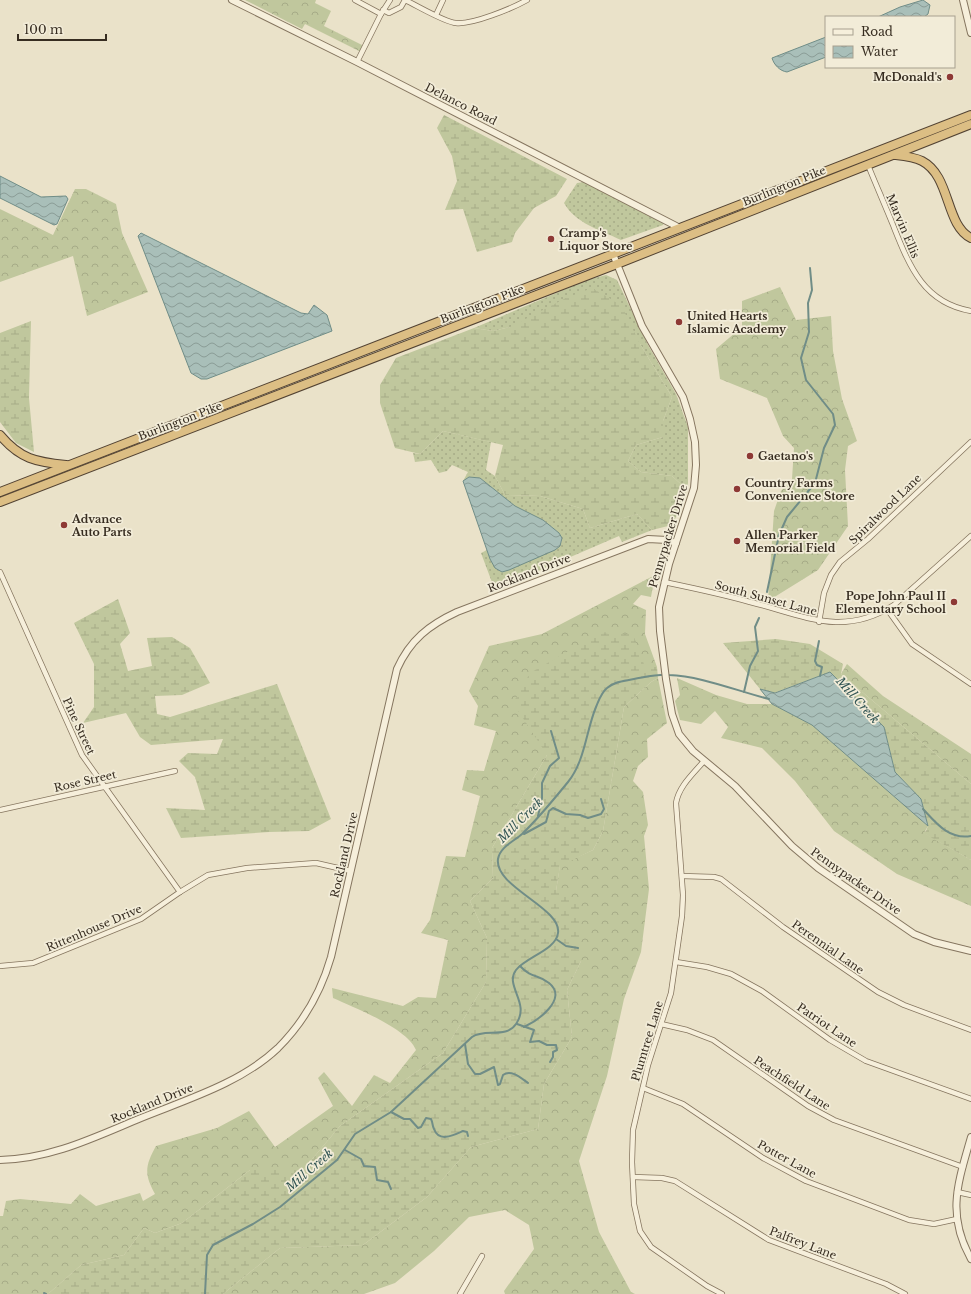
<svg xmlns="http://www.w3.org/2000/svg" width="971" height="1294" font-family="'Libre Baskerville',serif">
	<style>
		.grass { fill: url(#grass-dots) }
		.forest { fill: url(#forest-crowns) }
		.wetland { fill: url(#wetland-marsh) }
		.water { fill: url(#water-waves); stroke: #708d87 }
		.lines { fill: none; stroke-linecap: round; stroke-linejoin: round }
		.stream { stroke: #708d87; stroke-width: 2 }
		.minor-casing { stroke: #85755f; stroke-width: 6 }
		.tertiary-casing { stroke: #85755f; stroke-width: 8 }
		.trunk-casing { stroke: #534333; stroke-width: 10 }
		.minor { stroke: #f6efdb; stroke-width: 4.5 }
		.tertiary { stroke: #f6efdb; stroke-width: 6 }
		.trunk { stroke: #dcbe84; stroke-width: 8 }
		.poi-dot { fill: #8e3935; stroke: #f2ecd8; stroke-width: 1.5 }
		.labels { text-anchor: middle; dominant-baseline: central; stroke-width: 3.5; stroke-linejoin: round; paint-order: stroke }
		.poi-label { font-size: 11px; font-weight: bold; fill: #372d21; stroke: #f2ecd8; text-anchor: start }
		.street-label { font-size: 11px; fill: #372d21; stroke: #f2ecd8 }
		.water-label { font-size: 12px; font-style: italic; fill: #325554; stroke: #f2ecd8 }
	</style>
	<defs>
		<pattern id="grass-dots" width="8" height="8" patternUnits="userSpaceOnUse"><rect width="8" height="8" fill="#c0c79d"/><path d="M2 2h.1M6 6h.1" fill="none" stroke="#a6ab87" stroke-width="1.8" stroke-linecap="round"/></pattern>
		<pattern id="forest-crowns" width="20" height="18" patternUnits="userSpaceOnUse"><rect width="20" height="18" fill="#c0c79d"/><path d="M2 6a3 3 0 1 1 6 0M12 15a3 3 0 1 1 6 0" fill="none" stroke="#a6ab87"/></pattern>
		<pattern id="wetland-marsh" width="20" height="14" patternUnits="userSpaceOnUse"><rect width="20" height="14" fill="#c0c79d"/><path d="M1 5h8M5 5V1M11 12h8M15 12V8" fill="none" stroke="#a6ab87"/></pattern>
		<pattern id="water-waves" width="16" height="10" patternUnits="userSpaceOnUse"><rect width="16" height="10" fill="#a9bfb9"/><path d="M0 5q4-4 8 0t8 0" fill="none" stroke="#8a9c96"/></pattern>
	</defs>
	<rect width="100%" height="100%" fill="#eae2c9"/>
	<g class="grass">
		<path d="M584,182L664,223L663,225L621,240C600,230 575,223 564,203L577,183Z"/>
		<path d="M606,275L617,280L648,345L676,394L688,427V483L684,501L683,486L672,476L641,472L628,461L636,445L663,437V421L672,397L640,344L510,327L493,331L474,328L587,280Z"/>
		<path d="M443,431L491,442L486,470L495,476L505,495L540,496L583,509L590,528L637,514L652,530L622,542L619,536L501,587L493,585L481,553L487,550L495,568L502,572L560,546L562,539L559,533L543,520L515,506L480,478L469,477L463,481L468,472L452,465L447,471L439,473L431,460L415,462L413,453L420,454Z"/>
	</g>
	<g class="forest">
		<path d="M245,0H316L315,3L331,11L324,26L364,46L361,52L305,24L302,29Z"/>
		<path d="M75,189H86L116,204L122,233L148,292L87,316L73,256L0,282V209L53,235Z"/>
		<path d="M780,287L796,320L831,316L833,351L842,399L857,441L848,446L845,470L848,526L818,570L768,601L774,511L781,491L792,479L794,448L783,436L767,398L720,379L716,349L742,327V301Z"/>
		<path d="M655,575L651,597L641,595L633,604L646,610L645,634L657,667H645L547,755L492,848L493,878L470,901L487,938L486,982L443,1053L340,1126L303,1170H250L182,1223L155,1233L144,1228L124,1255L81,1265L48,1294H0V1216H3L6,1201L20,1199L71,1204L80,1194L96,1206L140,1193L143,1201L155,1194C144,1174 145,1166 156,1146L217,1128L249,1111L275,1147L333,1106L318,1078L324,1072L352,1106L374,1075L390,1083L416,1050C407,1028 355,1008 333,998L332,988L403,1006L418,997L436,998L448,940L421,933L430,920L446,856L465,857L480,796L462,790L467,770L484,771L496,731L474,725L478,706L469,691L489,646L542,634Z"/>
		<path d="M847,664L883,696L971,754V784L841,674Z"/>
		<path d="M658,678L667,723L647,739L648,757L638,766L633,781L643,792L648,825L644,836L649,889L641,952L624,999L607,1076L579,1161L599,1232L631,1292L635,1294H505L504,1291L534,1249L529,1225L505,1210L469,1217L434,1251L395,1283L364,1294H223L280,1248L363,1245L427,1197L471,1147L538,1129L544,1084L572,1037L567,990L581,961L556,891L560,865L593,850L603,831L624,707L651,682Z"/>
		<path d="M677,678L716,695L747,704H772L812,725L928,826L924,833L971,860V906L897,874L834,831L795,781L762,748L721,738L728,727L715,711L701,724L680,720L675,701L680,695Z"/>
	</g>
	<g class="wetland">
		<path d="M444,115L567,179L556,196L534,208L515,233L512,242L477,252L463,209L445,210L457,181L452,156L437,128Z"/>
		<path d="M592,288L621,305L640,344L672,397L663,421V437L636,445L628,461L641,472L672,476L683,486L684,501L672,525L652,530L637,514L590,528L583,509L540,496L505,495L495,476L503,445L443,431L420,454L395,448L380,403V385L396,358L474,328L493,331L510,327L566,298Z"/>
		<path d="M31,321L29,398L34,452L16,443L0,422V333Z"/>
		<path d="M118,599L130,633L120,644L128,671L152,666L147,638L172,637L190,648L210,683L182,695L155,696L157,714L170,717L277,684L331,819L309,831L269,832L181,838L166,808L205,810L195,777L179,761L188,753L217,754L223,739L151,745L140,737L126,713L83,723L94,707V664L74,623Z"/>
		<path d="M600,633L633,634L645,667H657L658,678L651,682L624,707L603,831L593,850L560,866L556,891L581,906V961L567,990L572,1037L544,1084L538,1129L471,1147L427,1197L363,1245L280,1248L223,1294H48L81,1265L124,1255L144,1228L155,1233L182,1223L250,1170H303L340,1126L443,1053L486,982L487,938L470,901L493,878L492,848L547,755L513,703L530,673Z"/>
		<path d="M776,639L810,644L843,664L841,674L971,784V860L923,833L926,831L928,826L921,799L895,772L884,727L830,672L774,693L760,689L723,643Z"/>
	</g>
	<g class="water">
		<path d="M923,0L930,5L928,14L924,17H878L900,7Z"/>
		<path d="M826,37V57L787,72C780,71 774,65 772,58Z"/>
		<path d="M0,176L41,197L66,196L68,199L57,224L54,225L0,198Z"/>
		<path d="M141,233L301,313L308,314L314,305L327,315L332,331L207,379H201L191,373L138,236Z"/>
		<path d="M469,477L480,478L515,506L543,520L559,533L562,538L560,546L555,550L509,570L502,572L495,568L490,559L463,481Z"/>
		<path d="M830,672L884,727L895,772L921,799L928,826L812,725L772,704L760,689L775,693Z"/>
	</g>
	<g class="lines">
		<g class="stream">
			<path d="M767,592L779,535L787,517L815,483L824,448L835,425L833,414L806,380L801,358L809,332L808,303L812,290L810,268"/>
			<path d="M819,641L815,661L817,665L822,667L820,676"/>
			<path d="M744,692L750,666L758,651L755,627L759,618"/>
			<path d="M923,809C936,823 949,840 971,836"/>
			<path d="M538,816L542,798V783L550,766L559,758L551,731"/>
			<path d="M524,834L546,822L549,811L553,808L566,814L580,815L588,818L601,814L604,809L601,799"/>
			<path d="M556,939L566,946L578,948"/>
			<path d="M520,966C532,979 538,974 549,983C569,999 537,1021 524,1027"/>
			<path d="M517,1024L534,1030L530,1042L539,1041L547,1045H556L557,1050L553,1052V1057L550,1062"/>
			<path d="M465,1044L468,1064L475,1074H480L494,1067L498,1085L500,1084L503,1075C511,1069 521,1078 528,1083"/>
			<path d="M391,1112L404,1119H410L418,1128L421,1127L426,1118L431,1119C433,1123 432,1125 434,1129C439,1143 454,1135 463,1131L467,1132L468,1136"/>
			<path d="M345,1150L361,1159L364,1166L375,1167L377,1180L388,1182L391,1189"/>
			<path d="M44,1293L46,1294"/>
			<path d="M205,1294L207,1255L213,1245L253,1224L280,1207L337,1160L355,1134L391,1112L472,1037C485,1028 506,1039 516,1024C531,1003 504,986 516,970C526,957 556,950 558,933C562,908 494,887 498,859C500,847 513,842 522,834C538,819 554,799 568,782C585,761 586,731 596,707C599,700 601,693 607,688C615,681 625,681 634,679C646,677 657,674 669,675C701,676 737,691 769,699"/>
		</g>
		<defs>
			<g id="minor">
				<path d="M355,0L381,14"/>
				<path d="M405,0C416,5 446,23 456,23C472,25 513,8 527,0"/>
				<path d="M383,10L389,13L401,7L405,0"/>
				<path d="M436,15L443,0"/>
				<path d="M357,62L381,14L390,0"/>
				<path d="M868,165C876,185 885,205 893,225C909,265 923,303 971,311"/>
				<path d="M0,572L82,755L180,892"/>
				<path d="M664,582C693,588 722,594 750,602C803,615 842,638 894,605L971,536"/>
				<path d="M887,609L912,644L971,684"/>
				<path d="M819,622L824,593L831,575L840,562L868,539L971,442"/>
				<path d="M704,761C693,774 679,786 676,803L683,895L682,916L671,993L648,1065L633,1130L632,1162L634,1204L640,1231L651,1247L707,1286L722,1294"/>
				<path d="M0,810L175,771"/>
				<path d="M682,876L714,877L721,879L783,927L878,992L904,1005L971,1030"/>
				<path d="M676,962L707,967L731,974L762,991L830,1040L866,1061L971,1099"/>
				<path d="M0,966L33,963L141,919L180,892L208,875L247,868L316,863L351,871"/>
				<path d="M661,1024L687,1030L713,1040L808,1106L834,1120L963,1167"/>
				<path d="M643,1088L683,1104L763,1158L806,1181L909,1220L934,1224L957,1219"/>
				<path d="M633,1177L662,1178L675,1181L769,1240L886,1284L905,1294"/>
				<path d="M957,1192L971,1195"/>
				<path d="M460,1294L482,1256"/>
			</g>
			<g id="tertiary">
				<path d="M232,0L357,62L680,228"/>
				<path d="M963,0L971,33"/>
				<path d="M613,254L642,326L683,397L690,419L695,442L696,465L694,488L669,564L659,607L660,631L666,679L672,714L679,734L693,751L735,786L792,846L818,868L914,934L934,942L971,951"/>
				<path d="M971,1137C958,1183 946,1214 971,1259"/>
				<path d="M0,1160C51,1159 95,1137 141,1118C188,1099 241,1083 278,1048C304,1022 321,992 331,957L397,669C410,640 429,625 457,612L648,539L667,540L676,543"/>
			</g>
			<g id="trunk">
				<path d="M895,155C904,156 914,157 922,161C951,176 945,225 971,238"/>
				<path d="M0,435C20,459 36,462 66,465"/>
				<path d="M0,492L971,115"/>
				<path d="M0,502L617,264L971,124"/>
			</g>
		</defs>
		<use href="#minor" class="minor-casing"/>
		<use href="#tertiary" class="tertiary-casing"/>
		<use href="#trunk" class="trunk-casing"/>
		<use href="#minor" class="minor"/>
		<use href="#tertiary" class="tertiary"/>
		<use href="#trunk" class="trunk"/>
	</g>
	<g class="poi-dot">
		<circle cx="950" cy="77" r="4"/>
		<circle cx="551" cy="239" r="4"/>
		<circle cx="679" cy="322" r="4"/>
		<circle cx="750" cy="456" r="4"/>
		<circle cx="737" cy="489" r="4"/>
		<circle cx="64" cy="525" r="4"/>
		<circle cx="737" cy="541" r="4"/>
		<circle cx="954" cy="602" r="4"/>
	</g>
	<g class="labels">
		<g class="poi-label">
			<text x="942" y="77" text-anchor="end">McDonald's</text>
			<text x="559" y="233">Cramp's<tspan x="559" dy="13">Liquor Store</tspan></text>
			<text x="687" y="316">United Hearts<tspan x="687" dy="13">Islamic Academy</tspan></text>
			<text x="758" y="456">Gaetano's</text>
			<text x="745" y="483">Country Farms<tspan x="745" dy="13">Convenience Store</tspan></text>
			<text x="72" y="519">Advance<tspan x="72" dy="13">Auto Parts</tspan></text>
			<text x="745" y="535">Allen Parker<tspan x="745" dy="13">Memorial Field</tspan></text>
			<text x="946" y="596" text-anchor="end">Pope John Paul II<tspan x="946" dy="13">Elementary School</tspan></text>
		</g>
		<g class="street-label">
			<text transform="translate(461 104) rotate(27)">Delanco Road</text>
			<text transform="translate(784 186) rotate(-22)">Burlington Pike</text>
			<text transform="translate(903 226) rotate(67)">Marvin Ellis</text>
			<text transform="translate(482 304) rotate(-21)">Burlington Pike</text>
			<text transform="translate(180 421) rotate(-21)">Burlington Pike</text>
			<text transform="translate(885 509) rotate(-44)">Spiralwood Lane</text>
			<text transform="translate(668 536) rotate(-73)">Pennypacker Drive</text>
			<text transform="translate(529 573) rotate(-21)">Rockland Drive</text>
			<text transform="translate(766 598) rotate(15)">South Sunset Lane</text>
			<text transform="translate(79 726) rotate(65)">Pine Street</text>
			<text transform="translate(85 781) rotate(-13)">Rose Street</text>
			<text transform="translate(344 855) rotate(-77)">Rockland Drive</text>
			<text transform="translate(856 881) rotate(35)">Pennypacker Drive</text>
			<text transform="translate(94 928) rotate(-23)">Rittenhouse Drive</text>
			<text transform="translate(828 947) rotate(35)">Perennial Lane</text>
			<text transform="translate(827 1025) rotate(34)">Patriot Lane</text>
			<text transform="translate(647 1041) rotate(-73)">Plumtree Lane</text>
			<text transform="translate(792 1083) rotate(33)">Peachfield Lane</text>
			<text transform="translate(152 1103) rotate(-22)">Rockland Drive</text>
			<text transform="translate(787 1159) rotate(29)">Potter Lane</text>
			<text transform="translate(803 1243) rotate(21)">Palfrey Lane</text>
		</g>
		<g class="water-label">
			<text transform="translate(858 700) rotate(48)">Mill Creek</text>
			<text transform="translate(520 820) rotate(-45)">Mill Creek</text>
			<text transform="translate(309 1170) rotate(-41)">Mill Creek</text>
		</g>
	</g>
	<rect x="825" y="16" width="130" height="52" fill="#f2ecd8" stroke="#a7a08f"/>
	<rect x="833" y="29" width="20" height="6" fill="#f6efdb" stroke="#a7a08f"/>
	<text x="861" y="36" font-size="12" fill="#372d21">Road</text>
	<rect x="833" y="46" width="20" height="12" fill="url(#water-waves)" stroke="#a7a08f"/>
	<text x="861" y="56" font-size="12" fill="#372d21">Water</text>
	<path d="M18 34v6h88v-6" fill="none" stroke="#372d21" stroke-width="2"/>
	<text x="24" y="34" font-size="12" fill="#372d21" stroke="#f2ecd8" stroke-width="3" paint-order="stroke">100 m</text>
</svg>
